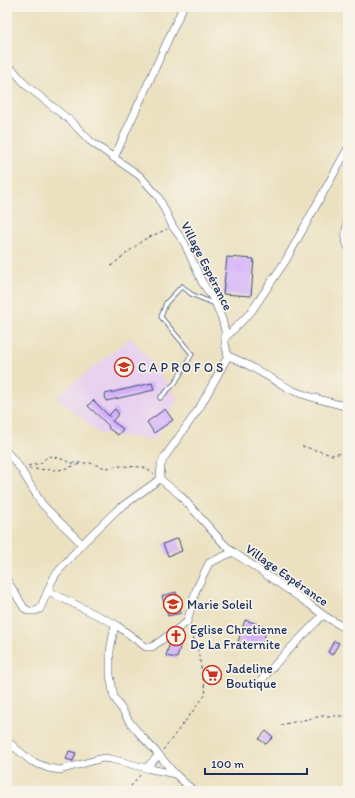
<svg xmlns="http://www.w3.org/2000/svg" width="355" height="798" font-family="Itim,sans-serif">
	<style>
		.built { fill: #e8d2ef }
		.building { fill: #d3affa }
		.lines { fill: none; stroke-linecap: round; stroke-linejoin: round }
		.service-casing { stroke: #3a4a6d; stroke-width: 5 }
		.minor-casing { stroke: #3a4a6d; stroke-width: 8 }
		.path { stroke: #3a4a6d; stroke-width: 1; stroke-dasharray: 3 3; stroke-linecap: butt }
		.service { stroke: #fff; stroke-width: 3.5 }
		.minor { stroke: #fff; stroke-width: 7 }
		.labels { text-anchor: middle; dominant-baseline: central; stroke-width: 3.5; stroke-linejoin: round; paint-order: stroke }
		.street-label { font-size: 13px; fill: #1b2f5e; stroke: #f7f3e8 }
		.poi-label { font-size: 13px; fill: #1b2f5e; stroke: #f7f3e8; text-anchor: start }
	</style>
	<rect width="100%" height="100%" fill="#f7f3e8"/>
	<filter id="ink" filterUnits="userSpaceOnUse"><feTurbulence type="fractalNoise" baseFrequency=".025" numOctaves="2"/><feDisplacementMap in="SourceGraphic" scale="8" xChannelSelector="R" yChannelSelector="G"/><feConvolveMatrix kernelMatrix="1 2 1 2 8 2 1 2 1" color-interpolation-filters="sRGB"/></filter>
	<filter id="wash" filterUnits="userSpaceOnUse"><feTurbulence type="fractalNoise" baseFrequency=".012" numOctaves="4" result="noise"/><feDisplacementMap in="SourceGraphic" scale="16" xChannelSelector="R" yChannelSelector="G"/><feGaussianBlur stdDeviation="0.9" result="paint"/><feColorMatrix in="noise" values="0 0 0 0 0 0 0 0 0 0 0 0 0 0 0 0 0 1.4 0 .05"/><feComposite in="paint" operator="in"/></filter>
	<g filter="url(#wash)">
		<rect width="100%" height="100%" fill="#ebe1c0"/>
		<path class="built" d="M131,337L178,398L154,440L98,433L57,397Z"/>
		<g id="blocks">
			<g class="building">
				<path d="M227,257L254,259L251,296L223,294Z"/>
				<path d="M152,383L154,390L106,401L105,394Z"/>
				<path d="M93,400L110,417L109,415L115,409L119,414L112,421L123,429L118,435L108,428L109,426L88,406Z"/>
				<path d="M165,409L173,420L154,433L147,422Z"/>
				<path d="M178,538L182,551L168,556L163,544Z"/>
				<path d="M176,592L181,613L168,616L162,596Z"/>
				<path d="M245,620L267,627L262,646L238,642Z"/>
				<path d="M179,634L183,635L177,658L166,656L171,639Z"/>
				<path d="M334,641L339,643L332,655L328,652Z"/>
				<path d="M215,669L218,676L209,680L207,672Z"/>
				<path d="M266,731L273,737L266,744L259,739Z"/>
				<path d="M69,751L76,753L73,761L66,759Z"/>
			</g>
		</g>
	</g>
	<g filter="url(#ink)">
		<use href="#blocks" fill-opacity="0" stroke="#3a4a6d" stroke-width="1"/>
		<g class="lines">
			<defs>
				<g id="service">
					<path d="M160,398L175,383L192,354L161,317L166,303L182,286L191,294L215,304"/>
					<path d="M181,791L186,784"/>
				</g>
				<g id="minor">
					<path d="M7,66L14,71L27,86L72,122L90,141L140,176L158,196L173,227L184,242L202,282L214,300L222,319L225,331V343L228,356L200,407L164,458L161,465L160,479L180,495L224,544L233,552L309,604L323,615L348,630"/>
					<path d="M114,158L183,7"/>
					<path d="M348,219C346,227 344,239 348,247"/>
					<path d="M225,338L251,312L286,260L348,148"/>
					<path d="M228,356C251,364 271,380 294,391C311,398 330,402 348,407"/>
					<path d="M7,452L20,468L42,504L82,544"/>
					<path d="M7,580L24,608L29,611H35L40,609L52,581L56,574L82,544L117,510L160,479"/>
					<path d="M48,591L115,624L110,651V675L114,697L129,721L137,731L159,755L175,774L194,791"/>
					<path d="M115,624L146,647H152L187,622L196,590L209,563L233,552"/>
					<path d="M259,683L279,660L323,615"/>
					<path d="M7,741L31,761L48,768L60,770L103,758L111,759L146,768L175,774"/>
					<path d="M146,768L159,755"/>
				</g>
			</defs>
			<use href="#service" class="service-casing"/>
			<use href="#minor" class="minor-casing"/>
			<g class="path">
				<path d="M111,266L143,240L167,229"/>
				<path d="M302,446L332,455L348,452"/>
				<path d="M28,466L41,463L48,456L59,458L71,463H90L106,468L119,466L143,467L154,474"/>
				<path d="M29,469L59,470L81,464"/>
				<path d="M280,725L322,716H348"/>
				<path d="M163,750L206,694L198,650L190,629"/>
				<path d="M127,791L140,775"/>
			</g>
			<use href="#service" class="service"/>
			<use href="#minor" class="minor"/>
		</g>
	</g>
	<defs>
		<symbol id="school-ring" viewBox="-11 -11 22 22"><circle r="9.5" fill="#f7f3e8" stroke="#c8321e" stroke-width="1.5"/><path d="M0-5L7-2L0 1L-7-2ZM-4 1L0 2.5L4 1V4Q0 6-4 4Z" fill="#c8321e"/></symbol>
		<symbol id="church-ring" viewBox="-11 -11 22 22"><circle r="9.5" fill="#f7f3e8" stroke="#c8321e" stroke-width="1.5"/><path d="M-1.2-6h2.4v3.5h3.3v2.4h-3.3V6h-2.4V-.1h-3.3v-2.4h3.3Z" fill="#c8321e"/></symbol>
		<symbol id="supermarket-ring" viewBox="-11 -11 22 22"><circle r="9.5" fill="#f7f3e8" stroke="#c8321e" stroke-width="1.5"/><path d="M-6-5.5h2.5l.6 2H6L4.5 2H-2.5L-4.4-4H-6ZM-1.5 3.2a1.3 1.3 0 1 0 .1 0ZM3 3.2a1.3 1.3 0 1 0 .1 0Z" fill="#c8321e"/></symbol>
	</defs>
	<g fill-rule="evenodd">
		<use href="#school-ring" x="113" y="356" width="22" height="22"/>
		<use href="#school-ring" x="162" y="593" width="22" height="22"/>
		<use href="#church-ring" x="165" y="625" width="22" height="22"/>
		<use href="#supermarket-ring" x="201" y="664" width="22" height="22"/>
	</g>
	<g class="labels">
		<g class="street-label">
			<text transform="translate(207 266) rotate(63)">Village Espérance</text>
			<text transform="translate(287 575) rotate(35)">Village Espérance</text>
		</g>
		<g class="poi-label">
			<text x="138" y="367">C A P R O F O S</text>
			<text x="187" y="604">Marie Soleil</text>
			<text x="190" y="629">Eglise Chretienne<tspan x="190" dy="15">De La Fraternite</tspan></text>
			<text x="226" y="668">Jadeline<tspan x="226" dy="15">Boutique</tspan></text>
		</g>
	</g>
	<rect width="355" height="798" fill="none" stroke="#f7f3e8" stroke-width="24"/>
	<path d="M205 768v6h102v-6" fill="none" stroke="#1b2f5e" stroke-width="2"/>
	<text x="211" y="768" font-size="12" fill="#1b2f5e" stroke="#f7f3e8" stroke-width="3" paint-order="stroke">100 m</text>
</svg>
